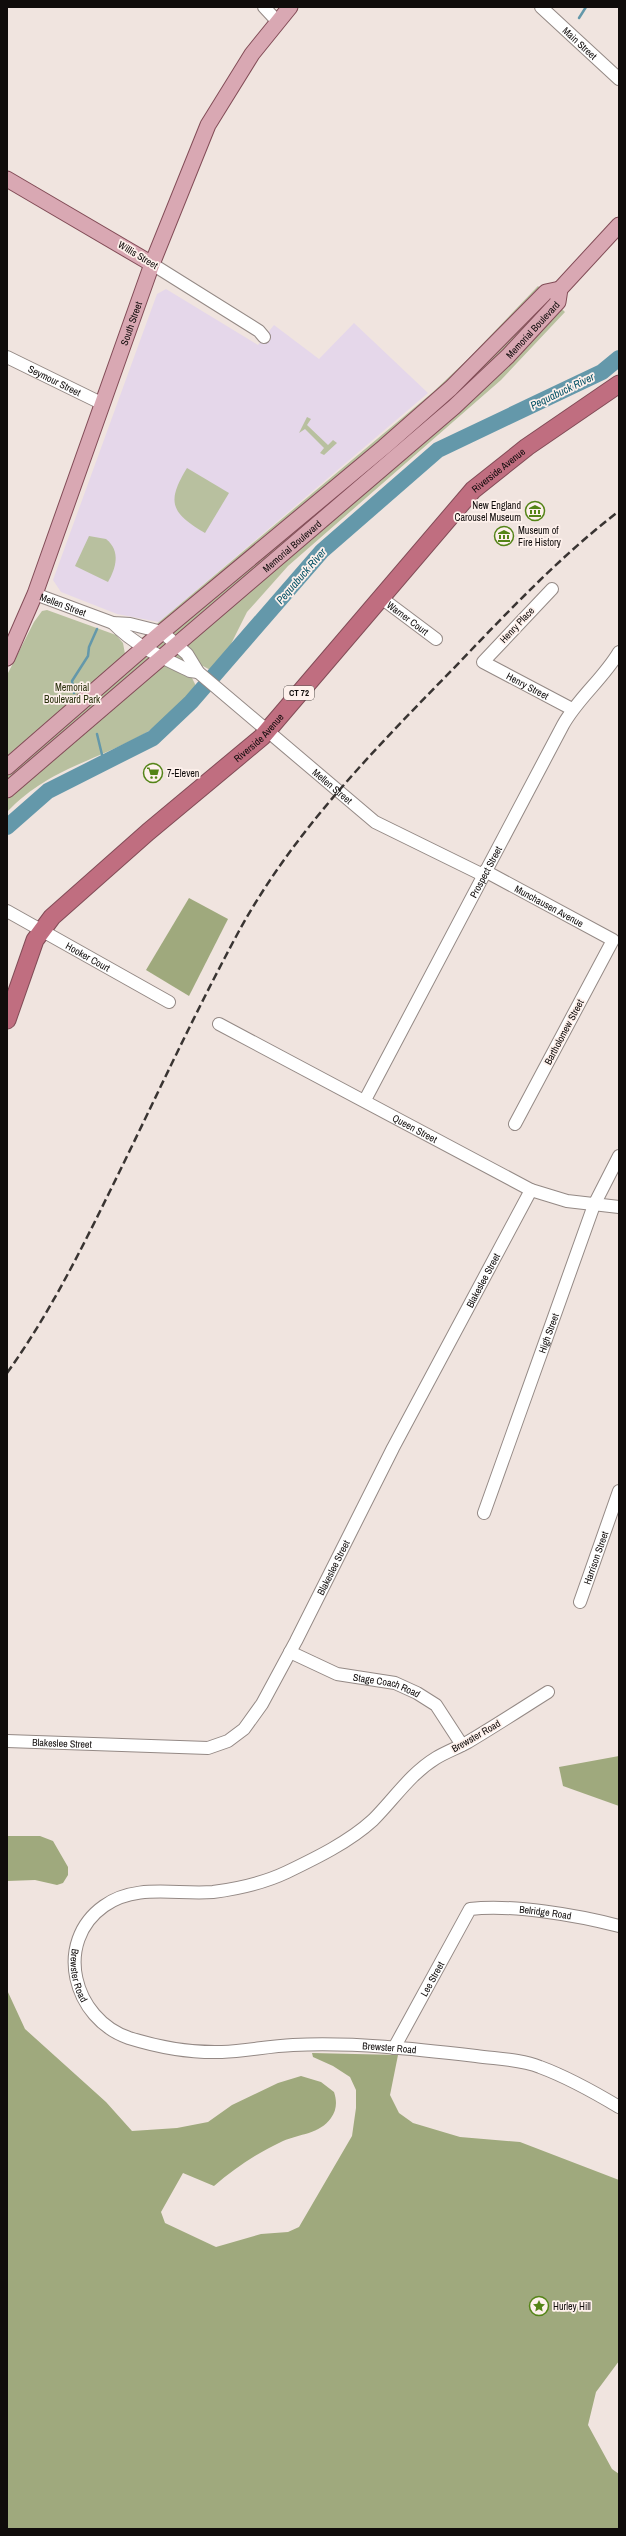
<svg xmlns="http://www.w3.org/2000/svg" width="626" height="2536" font-family="'Archivo Narrow',sans-serif">
	<style>
		.education { fill: #e5d7ea }
		.green { fill: #b8c09f }
		.forest { fill: #9fa97d }
		.lines { fill: none; stroke-linecap: round; stroke-linejoin: round }
		.stream { stroke: #6498aa; stroke-width: 2.5 }
		.river { stroke: #6498aa; stroke-width: 16 }
		.minor-casing { stroke: #948985; stroke-width: 14 }
		.major-casing { stroke: #824c57; stroke-width: 17 }
		.highway-casing { stroke: #824c57; stroke-width: 19 }
		.minor { stroke: #fff; stroke-width: 12 }
		.major { stroke: #d9a8b3; stroke-width: 15 }
		.highway { stroke: #c06e80; stroke-width: 17 }
		.rail { stroke: #393432; stroke-width: 2.5; stroke-dasharray: 8 4; stroke-linecap: butt }
		.labels { text-anchor: middle; dominant-baseline: central; stroke-width: 3.5; stroke-linejoin: round; paint-order: stroke }
		.shield { fill: #fef1ec; stroke: #57514e; stroke-width: 1 }
		.shield-label { font-size: 9px; font-weight: bold; fill: #100c0b }
		.street-label { font-size: 10px; fill: #100c0b; stroke: #fef1ec }
		.poi-label { font-size: 10px; fill: #100c0b; stroke: #fef1ec; text-anchor: start }
		.park-label { font-size: 10px; fill: #29300c; stroke: #fef1ec }
		.water-label { font-size: 11px; font-style: italic; fill: #065266; stroke: #fef1ec }
	</style>
	<rect width="100%" height="100%" fill="#f0e4df"/>
	<path class="education" d="M166,289L258,345L274,325L319,359L354,323L428,393L159,622L117,614L61,592L53,580L157,294Z"/>
	<g class="green">
		<path d="M538,286L565,312L501,380L288,566L247,612L226,654L212,671L203,666L192,678L196,686C179,704 164,723 142,735C93,762 48,769 7,812V675L34,622L42,611L47,610L116,635L123,643L125,654L159,622L433,392L468,359Z"/>
		<path d="M307,417L311,419L307,425L328,445L333,440L337,443L324,455L320,453L324,448L305,429L299,433Z"/>
		<path d="M187,468L229,493L205,533C171,513 166,502 187,468Z"/>
		<path d="M89,536L106,539C121,551 116,568 108,582L75,566Z"/>
	</g>
	<g class="forest">
		<path d="M189,898L228,919L189,996L146,970Z"/>
		<path d="M619,1756V1806L563,1786L559,1767Z"/>
		<path d="M7,1836H40L53,1841L68,1867V1875L63,1883L57,1885L35,1880L7,1881Z"/>
		<path d="M7,1990L25,2029L106,2102L132,2131L177,2128L208,2122L232,2105L278,2083L301,2076L321,2082L334,2092C337,2101 337,2110 331,2118C320,2134 299,2134 283,2141C257,2153 235,2168 214,2186L183,2173L161,2212L165,2223L216,2247L261,2234L288,2232L299,2227L352,2136L356,2108V2090L350,2077L333,2066L313,2057L312,2053L398,2055L390,2095L399,2113L413,2123L460,2137L520,2142L619,2180V2361L596,2392L588,2425L612,2469L619,2474V2529H7Z"/>
	</g>
	<g class="lines">
		<g class="stream">
			<path d="M579,18L586,7"/>
			<path d="M74,693L72,681L88,656L89,647L97,629"/>
			<path d="M97,734L104,763"/>
		</g>
		<path class="river" d="M7,827L48,791L153,738L191,702L322,551L438,450L602,372L619,358"/>
		<defs>
			<g id="minor">
				<path d="M264,7L277,21"/>
				<path id="s1" d="M541,7L619,79"/>
				<path d="M152,264L259,331L264,337"/>
				<path id="s2" d="M7,357L103,404"/>
				<path id="s3" d="M552,589L483,662L572,709"/>
				<path id="s4" d="M35,594L113,623L130,624L162,632L187,654L198,672L375,822L483,875"/>
				<path id="s5" d="M380,597L436,639"/>
				<path d="M113,623C134,645 163,658 190,671L198,672"/>
				<path id="s6" d="M485,871L613,940L515,1124"/>
				<path id="s7" d="M7,911L169,1002"/>
				<path id="s8" d="M219,1024L531,1190L567,1201L619,1207"/>
				<path id="s9" d="M365,1100L563,725C578,698 603,679 619,652"/>
				<path id="s10" d="M484,1513L594,1205L619,1156"/>
				<path id="s11" d="M580,1602L619,1491"/>
				<path id="s12" d="M290,1652L337,1674L395,1683L417,1693L436,1705L462,1745"/>
				<path id="s13" d="M548,1692C521,1709 495,1726 468,1742C457,1748 446,1752 436,1758C410,1774 394,1799 373,1820C349,1842 316,1858 287,1872C266,1882 236,1889 213,1892C176,1895 136,1883 104,1906C53,1942 73,2019 129,2038C158,2047 192,2053 222,2052C246,2051 269,2046 293,2045C354,2042 415,2049 476,2056C497,2059 520,2059 540,2067C567,2077 594,2092 619,2107"/>
				<path id="s14" d="M7,1741L208,1748L228,1741L244,1729L262,1704L296,1641L393,1448L531,1190"/>
				<path id="s15" d="M394,2048L470,1909C512,1904 577,1915 619,1926"/>
			</g>
			<g id="major">
				<path d="M7,179L152,264"/>
				<path id="s16" d="M7,658L35,594L152,264L208,125L252,54L290,7"/>
				<path d="M7,767L162,632L384,447L451,388L546,292L560,289"/>
				<path id="s17" d="M7,790L454,407L508,356L558,302L560,289L619,225"/>
			</g>
			<g id="highway">
				<path id="s18" d="M7,1020L35,940L52,917L148,832L262,737L473,490L527,447L619,384"/>
			</g>
		</defs>
		<use href="#minor" class="minor-casing"/>
		<use href="#major" class="major-casing"/>
		<use href="#highway" class="highway-casing"/>
		<use href="#minor" class="minor"/>
		<use href="#major" class="major"/>
		<use href="#highway" class="highway"/>
		<path class="rail" d="M7,1373C48,1316 79,1254 110,1191C153,1104 193,1016 239,931C294,831 373,751 452,670C505,615 558,558 619,511"/>
	</g>
	<defs>
		<symbol id="museum-ring" viewBox="-11 -11 22 22"><circle r="9.5" fill="#fef1ec" stroke="#548417" stroke-width="1.5"/><path d="M0-6L6-3V-2H-6V-3ZM-5-1h2V3h-2ZM-1-1h2V3h-2ZM3-1h2V3H3ZM-6 4H6V6H-6Z" fill="#548417"/></symbol>
		<symbol id="supermarket-ring" viewBox="-11 -11 22 22"><circle r="9.5" fill="#fef1ec" stroke="#548417" stroke-width="1.5"/><path d="M-6-5.5h2.5l.6 2H6L4.5 2H-2.5L-4.4-4H-6ZM-1.5 3.2a1.3 1.3 0 1 0 .1 0ZM3 3.2a1.3 1.3 0 1 0 .1 0Z" fill="#548417"/></symbol>
		<symbol id="sight-ring" viewBox="-11 -11 22 22"><circle r="9.5" fill="#fef1ec" stroke="#548417" stroke-width="1.5"/><path d="M0-6L1.8-2.2L6-1.7L2.9 1.2L3.7 5.4L0 3.3L-3.7 5.4L-2.9 1.2L-6-1.7L-1.8-2.2Z" fill="#548417"/></symbol>
	</defs>
	<g fill-rule="evenodd">
		<use href="#museum-ring" x="524" y="500" width="22" height="22"/>
		<use href="#museum-ring" x="493" y="525" width="22" height="22"/>
		<use href="#supermarket-ring" x="142" y="762" width="22" height="22"/>
		<use href="#sight-ring" x="528" y="2295" width="22" height="22"/>
	</g>
	<g class="labels">
		<rect class="shield" x="284" y="686" width="30" height="14" rx="3"/>
		<g class="shield-label">
			<text x="299" y="693">CT 72</text>
		</g>
		<g class="street-label">
			<text stroke="none"><textPath href="#s1" startOffset="53">Main Street</textPath></text>
			<text transform="translate(138 255) rotate(31)">Willis Street</text>
			<text stroke="none"><textPath href="#s16" startOffset="357">South Street</textPath></text>
			<text stroke="none"><textPath href="#s17" startOffset="699">Memorial Boulevard</textPath></text>
			<text stroke="none"><textPath href="#s2" startOffset="53">Seymour Street</textPath></text>
			<text stroke="none"><textPath href="#s18" startOffset="747">Riverside Avenue</textPath></text>
			<text stroke="none"><textPath href="#s17" startOffset="375">Memorial Boulevard</textPath></text>
			<text stroke="none"><textPath href="#s4" startOffset="30">Mellen Street</textPath></text>
			<text stroke="none"><textPath href="#s5" startOffset="35">Warner Court</textPath></text>
			<text transform="translate(517 625) rotate(-47)">Henry Place</text>
			<text stroke="none"><textPath href="#s3" startOffset="151">Henry Street</textPath></text>
			<text stroke="none"><textPath href="#s18" startOffset="387">Riverside Avenue</textPath></text>
			<text stroke="none"><textPath href="#s4" startOffset="364">Mellen Street</textPath></text>
			<text stroke="none"><textPath href="#s9" startOffset="258">Prospect Street</textPath></text>
			<text stroke="none"><textPath href="#s6" startOffset="73">Munchausen Avenue</textPath></text>
			<text stroke="none"><textPath href="#s7" startOffset="93">Hooker Court</textPath></text>
			<text transform="translate(564 1032) rotate(-62)">Bartholomew Street</text>
			<text stroke="none"><textPath href="#s8" startOffset="222">Queen Street</textPath></text>
			<text stroke="none"><textPath href="#s14" startOffset="751">Blakeslee Street</textPath></text>
			<text stroke="none"><textPath href="#s10" startOffset="191">High Street</textPath></text>
			<text stroke="none"><textPath href="#s11" startOffset="47">Harrison Street</textPath></text>
			<text stroke="none"><textPath href="#s14" startOffset="427">Blakeslee Street</textPath></text>
			<text stroke="none"><textPath href="#s12" startOffset="103">Stage Coach Road</textPath></text>
			<text transform="translate(476 1736) rotate(-30)">Brewster Road</text>
			<text stroke="none"><textPath href="#s14" startOffset="55">Blakeslee Street</textPath></text>
			<text stroke="none"><textPath href="#s15" startOffset="234">Belridge Road</textPath></text>
			<text stroke="none"><textPath href="#s13" startOffset="588">Brewster Road</textPath></text>
			<text stroke="none"><textPath href="#s15" startOffset="79">Lee Street</textPath></text>
			<text stroke="none"><textPath href="#s13" startOffset="936">Brewster Road</textPath></text>
		</g>
		<g class="poi-label">
			<text x="521" y="505" text-anchor="end">New England<tspan x="521" dy="12">Carousel Museum</tspan></text>
			<text x="518" y="530">Museum of<tspan x="518" dy="12">Fire History</tspan></text>
			<text x="167" y="773">7-Eleven</text>
			<text x="553" y="2306">Hurley Hill</text>
		</g>
		<g class="park-label">
			<text x="72" y="687">Memorial<tspan x="72" dy="12">Boulevard Park</tspan></text>
		</g>
		<g class="water-label">
			<text transform="translate(562 391) rotate(-26)">Pequabuck River</text>
			<text transform="translate(301 576) rotate(-49)">Pequabuck River</text>
		</g>
	</g>
	<rect width="626" height="2536" fill="none" stroke="#100c0b" stroke-width="16"/>
</svg>
